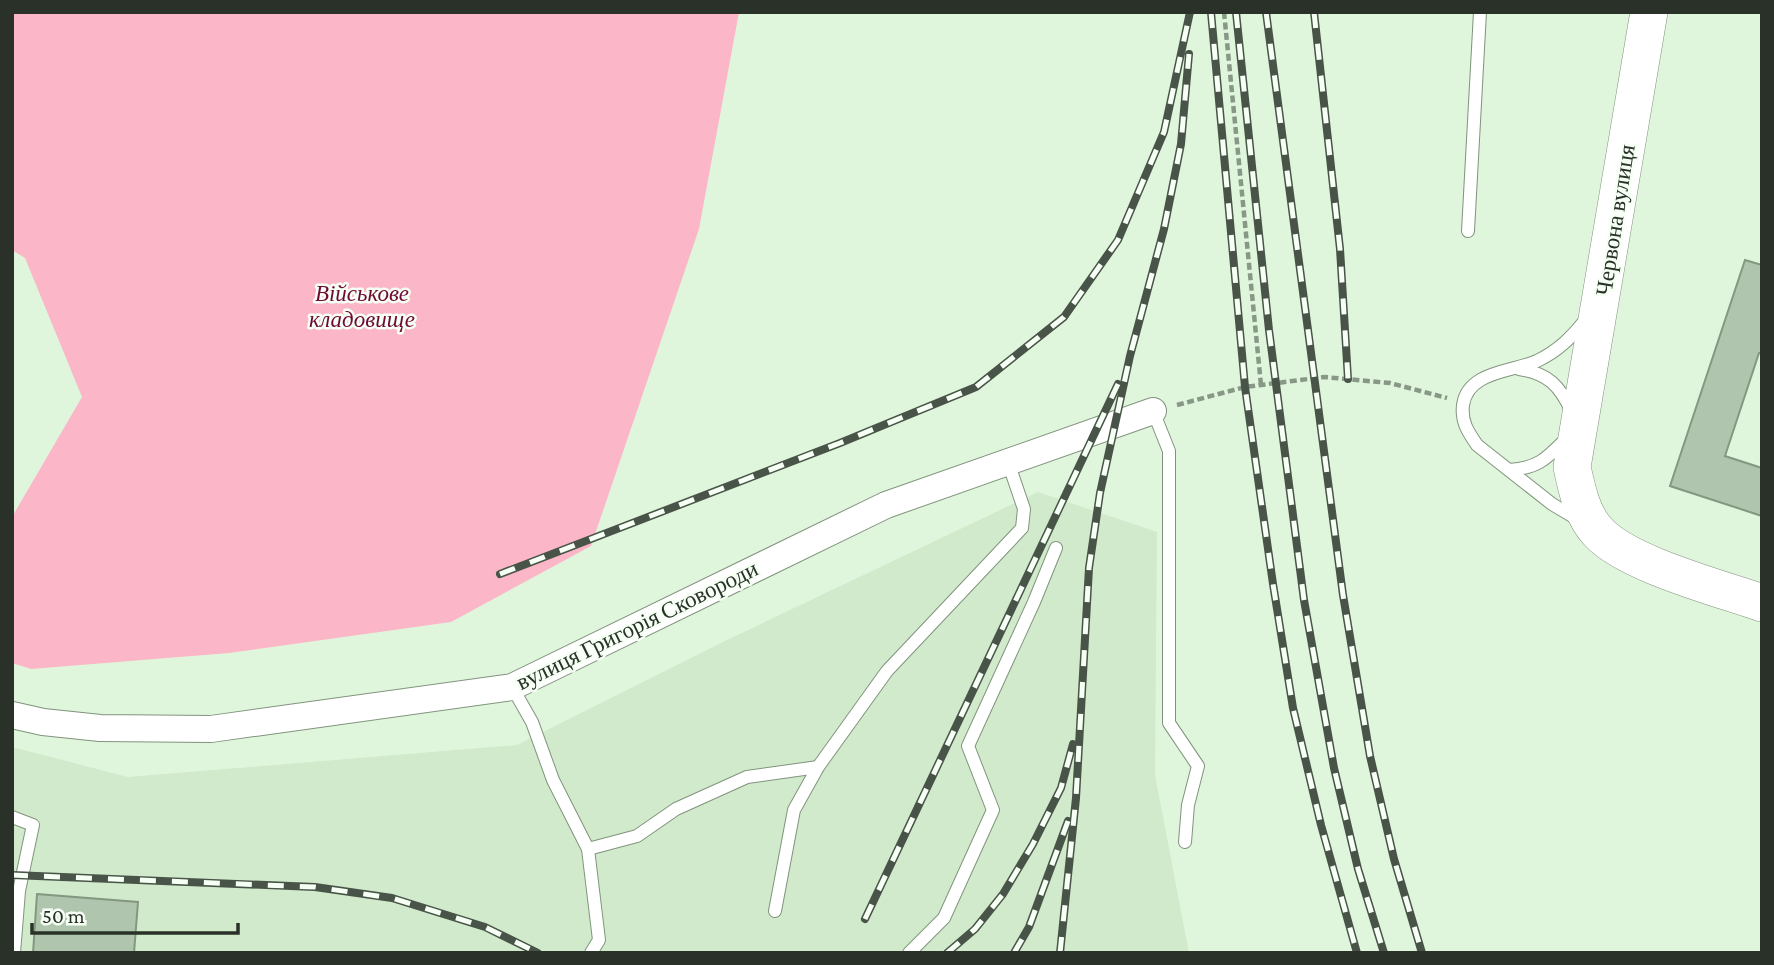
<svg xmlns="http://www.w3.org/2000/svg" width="1774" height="965" font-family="'Crimson Pro',serif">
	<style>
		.built { fill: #d0eacb }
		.green { fill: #fbb6c8 }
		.building { fill: #b0c5ad; stroke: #849780; stroke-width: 2 }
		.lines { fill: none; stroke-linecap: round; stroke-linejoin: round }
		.service-casing { stroke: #80947d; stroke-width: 14 }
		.minor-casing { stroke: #80947d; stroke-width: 28 }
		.secondary-casing { stroke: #80947d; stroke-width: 38 }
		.path { stroke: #889886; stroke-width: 4.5; stroke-dasharray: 7 3.5; stroke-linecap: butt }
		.service { stroke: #fff; stroke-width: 12 }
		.minor { stroke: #fff; stroke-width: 26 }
		.secondary { stroke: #fff; stroke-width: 37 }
		.rail-casing { stroke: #495448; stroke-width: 8 }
		.rail { stroke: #f6fff4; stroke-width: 5; stroke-dasharray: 16; stroke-linecap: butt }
		.labels { text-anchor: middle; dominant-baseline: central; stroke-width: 5; stroke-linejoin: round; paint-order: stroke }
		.street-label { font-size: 23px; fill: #293128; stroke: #f6fff4 }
		.park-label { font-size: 23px; font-style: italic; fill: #700836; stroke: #f6fff4 }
	</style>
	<rect width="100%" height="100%" fill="#e0f6dc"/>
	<path class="built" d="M1038,492L1157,532L1155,775L1189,953H12V747L128,777L517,745L727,640Z"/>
	<path class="green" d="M12,12H739L699,229L591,546L451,622L229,653L31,669L12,663V517L82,397L25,258L12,250Z"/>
	<g class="building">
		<path d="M1745,260L1762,265V353H1759L1725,456L1762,468V516L1670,486Z"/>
		<path d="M37,894L138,902L134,953H33Z"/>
	</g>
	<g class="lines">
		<defs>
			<g id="service">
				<path d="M1468,231L1480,12"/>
				<path d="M1519,369C1548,373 1560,386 1572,412"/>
				<path d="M1153,411L1169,451V723L1198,766L1188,805L1185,842"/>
				<path d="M1509,470C1539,468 1547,458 1567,438"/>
				<path d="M1579,520L1552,504L1477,445C1468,432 1461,422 1463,405C1468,371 1512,372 1537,361C1558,351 1572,337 1586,319"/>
				<path d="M512,687L532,722L553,780L588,849L599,940L591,953"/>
				<path d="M12,817L33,825L19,891L14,953"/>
				<path d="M588,849L637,836L676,809L747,777L818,767"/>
				<path d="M775,911L794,810L818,767L887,671L1022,528L1024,509L1008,462"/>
				<path d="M909,953L944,918L993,810L968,746L1034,602L1056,548"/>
			</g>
			<path id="minor" d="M12,715L43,722L100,728L211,729L512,687L886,505L1153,411"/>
			<path id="secondary" d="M1649,12L1572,467C1577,490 1582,515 1598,532C1627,564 1719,588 1762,603"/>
		</defs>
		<use href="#service" class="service-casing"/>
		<use href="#minor" class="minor-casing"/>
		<use href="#secondary" class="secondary-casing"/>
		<g class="path">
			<path d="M1224,12L1261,385"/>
			<path d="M1177,405L1245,387L1324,377L1390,383L1447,398"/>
		</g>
		<use href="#service" class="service"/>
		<use href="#minor" class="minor"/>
		<use href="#secondary" class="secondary"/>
		<defs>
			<g id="rail">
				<path d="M1211,12L1245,387L1273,584L1293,708L1321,825L1357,953"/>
				<path d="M1236,12L1269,330L1304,600L1334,768L1358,869L1384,953"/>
				<path d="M1266,12L1343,595L1370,756L1394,859L1422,953"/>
				<path d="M1314,12L1340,249L1348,379"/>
				<path d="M500,574L840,443L976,387L1064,317L1118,240L1164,132L1190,12"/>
				<path d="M12,875L315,887L392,898L485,927L538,953"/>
				<path d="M865,919L1118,384"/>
				<path d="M947,953L975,929L1003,894L1033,844L1061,788L1073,744"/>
				<path d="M1014,953L1029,927L1068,821"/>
				<path d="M1060,953L1076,798L1089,568L1100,493L1130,356L1164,229L1181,144L1189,54"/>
			</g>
		</defs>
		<use href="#rail" class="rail-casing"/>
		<use href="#rail" class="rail"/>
	</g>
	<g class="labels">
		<g class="street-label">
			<text transform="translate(1615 220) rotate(-81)">Червона вулиця</text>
			<text transform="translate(637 625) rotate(-26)">вулиця Григорія Сковороди</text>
		</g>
		<g class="park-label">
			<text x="362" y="293">Військове<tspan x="362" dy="26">кладовище</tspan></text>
		</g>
	</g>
	<rect width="1774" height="965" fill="none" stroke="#293128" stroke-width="28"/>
	<path d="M32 923v10h206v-10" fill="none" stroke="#293128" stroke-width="3.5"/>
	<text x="42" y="923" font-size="21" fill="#293128" stroke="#f6fff4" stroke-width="5" paint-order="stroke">50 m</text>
</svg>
